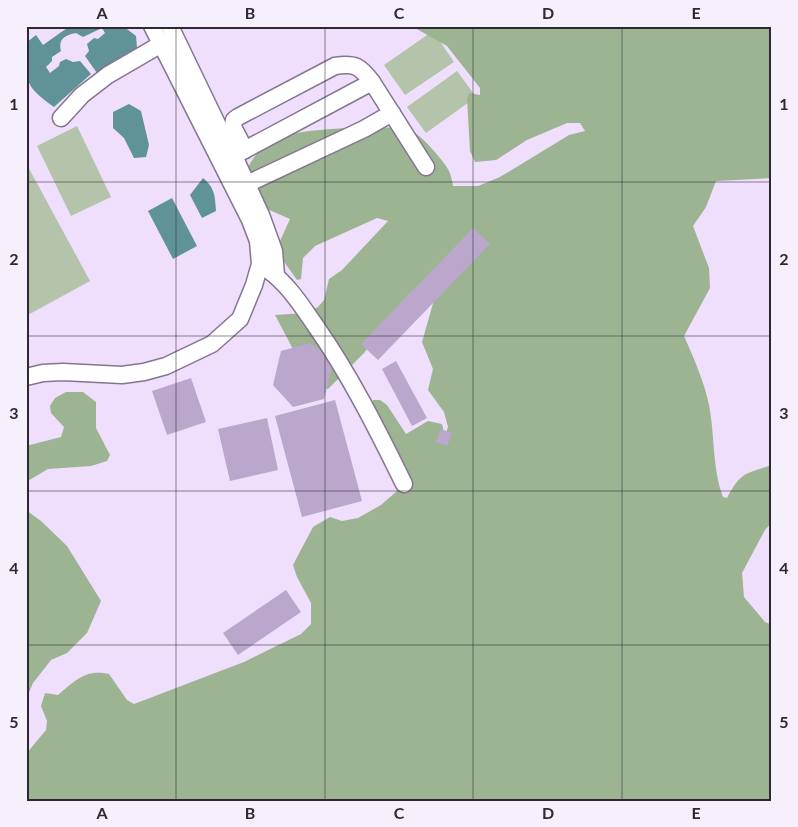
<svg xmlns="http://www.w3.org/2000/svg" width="798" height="827" font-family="Lato,sans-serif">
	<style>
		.green { fill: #b3c4ab }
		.forest { fill: #9cb491 }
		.water { fill: #609397 }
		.building { fill: #bba7cb }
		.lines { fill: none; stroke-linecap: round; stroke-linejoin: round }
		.minor-casing { stroke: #847590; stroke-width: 19 }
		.minor { stroke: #fff; stroke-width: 16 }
		.grid { fill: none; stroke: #2f2834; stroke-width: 1; stroke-opacity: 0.55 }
		.neatline { fill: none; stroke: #2f2834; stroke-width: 2 }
		.grid-label { font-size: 16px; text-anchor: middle; font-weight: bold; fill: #2f2834 }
	</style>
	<rect width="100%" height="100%" fill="#efdefc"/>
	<g class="green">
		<path d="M433,31L454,62L405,95L384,65Z"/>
		<path d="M457,71L476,97L426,133L407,107Z"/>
		<path d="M77,126L111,197L71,216L37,146Z"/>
		<path d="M26,163L90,281L26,316Z"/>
	</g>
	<g class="forest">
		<path d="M417,26H772V178L716,181L706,207L693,226L709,268L710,288L684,336C694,359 704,381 709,405C715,436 712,468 723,497L727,498C741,472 745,474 772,465V522L765,530L742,573L744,597L765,622L772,625V801H26V754L46,730L47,721L41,706L45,693L58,695C75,681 85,669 109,674L127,700L134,704L244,662L301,634L311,624V603L297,577L293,565L313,527L330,517L342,521L358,518L381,505L397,491L399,482L369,412L373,400H380L387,405L406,434L428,421L442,424L445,436L448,427L444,412L428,390L433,369L422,342L436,293L409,294L364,353L328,389L324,388L294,351L275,315L306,313L318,307L324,300L329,279L342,270L388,221L377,218L315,246L303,258L301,279L297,280L278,253L280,241L290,219L267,209L253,193L247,169C255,155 263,143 279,137C299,129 393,123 412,131C421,135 445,162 449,171C451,175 452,181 453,186H478L500,177L569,135L585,131L580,123H567L527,140L496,160L475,162L470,151L467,98L469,93L480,95V88L447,46L415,28Z"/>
		<path d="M66,392H83L96,402V428L110,455L107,461L91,466L48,469L26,482V446L61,437L64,427L51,413L50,406L55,398Z"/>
		<path d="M26,510L41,521L67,546L101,601L87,633L67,653L51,660L33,683L26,700Z"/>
	</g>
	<g class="water">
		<path d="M70,26H123L136,36L137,48L129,57L97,73L85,56L89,51L87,44L94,38L98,39L105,33L102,28L83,37L76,33C65,35 58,39 61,51L52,57V61L46,67L50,73L59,66L60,62L66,59L73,62L80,61L91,74L54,107C22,84 26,80 26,43L36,35L43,45Z"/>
		<path d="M129,104L141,111L149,145L146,157L134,158L124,138L113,128V112Z"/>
		<path d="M203,178C215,188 215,196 216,211L202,218L190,195Z"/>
		<path d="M172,198L197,246L173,259L148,211Z"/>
	</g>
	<g class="building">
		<path d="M473,228L490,244L378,360L361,344Z"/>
		<path d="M310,343L334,360L324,399L293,407L273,385L281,351Z"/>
		<path d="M396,361L427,418L412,426L382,369Z"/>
		<path d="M191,378L206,422L167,435L152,391Z"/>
		<path d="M335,400L362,501L302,517L275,416Z"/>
		<path d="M267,418L278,470L230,481L218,429Z"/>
		<path d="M441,429L452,433L447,446L436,442Z"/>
		<path d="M286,590L301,612L238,655L223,633Z"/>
	</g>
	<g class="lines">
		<defs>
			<g id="minor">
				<path d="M170,26L222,134L234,156L261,215L274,251L276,275"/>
				<path d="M61,118L82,95L108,75L170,39"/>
				<path d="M245,150L233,127L234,120L238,117L335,66C355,63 360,66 372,82L426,167"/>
				<path d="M237,154L372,82"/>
				<path d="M247,184L364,129L392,113"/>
				<path d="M268,270C288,284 301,305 315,325C350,375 377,429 404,484"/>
				<path d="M26,377L43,373L63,372L122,375L144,372L166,366L212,344L240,319L254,285L260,264L258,241L250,220L152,26"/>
			</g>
		</defs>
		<use href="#minor" class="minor-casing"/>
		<use href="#minor" class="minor"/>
	</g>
	<path class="grid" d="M176,26V801M325,26V801M473,26V801M622,26V801M26,182H772M26,336H772M26,491H772M26,645H772"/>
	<rect width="798" height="827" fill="none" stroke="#f6f0fc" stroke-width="55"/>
	<rect x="28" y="28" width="742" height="772" class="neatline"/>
	<g class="grid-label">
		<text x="102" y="19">A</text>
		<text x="250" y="19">B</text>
		<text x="399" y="19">C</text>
		<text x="548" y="19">D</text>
		<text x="696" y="19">E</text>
		<text x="14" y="110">1</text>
		<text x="784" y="110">1</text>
		<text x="14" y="265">2</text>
		<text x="784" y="265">2</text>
		<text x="14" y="419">3</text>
		<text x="784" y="419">3</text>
		<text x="14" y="574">4</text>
		<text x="784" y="574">4</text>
		<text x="14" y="728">5</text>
		<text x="784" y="728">5</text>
		<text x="102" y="819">A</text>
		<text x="250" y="819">B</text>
		<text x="399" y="819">C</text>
		<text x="548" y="819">D</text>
		<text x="696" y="819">E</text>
	</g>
</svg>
